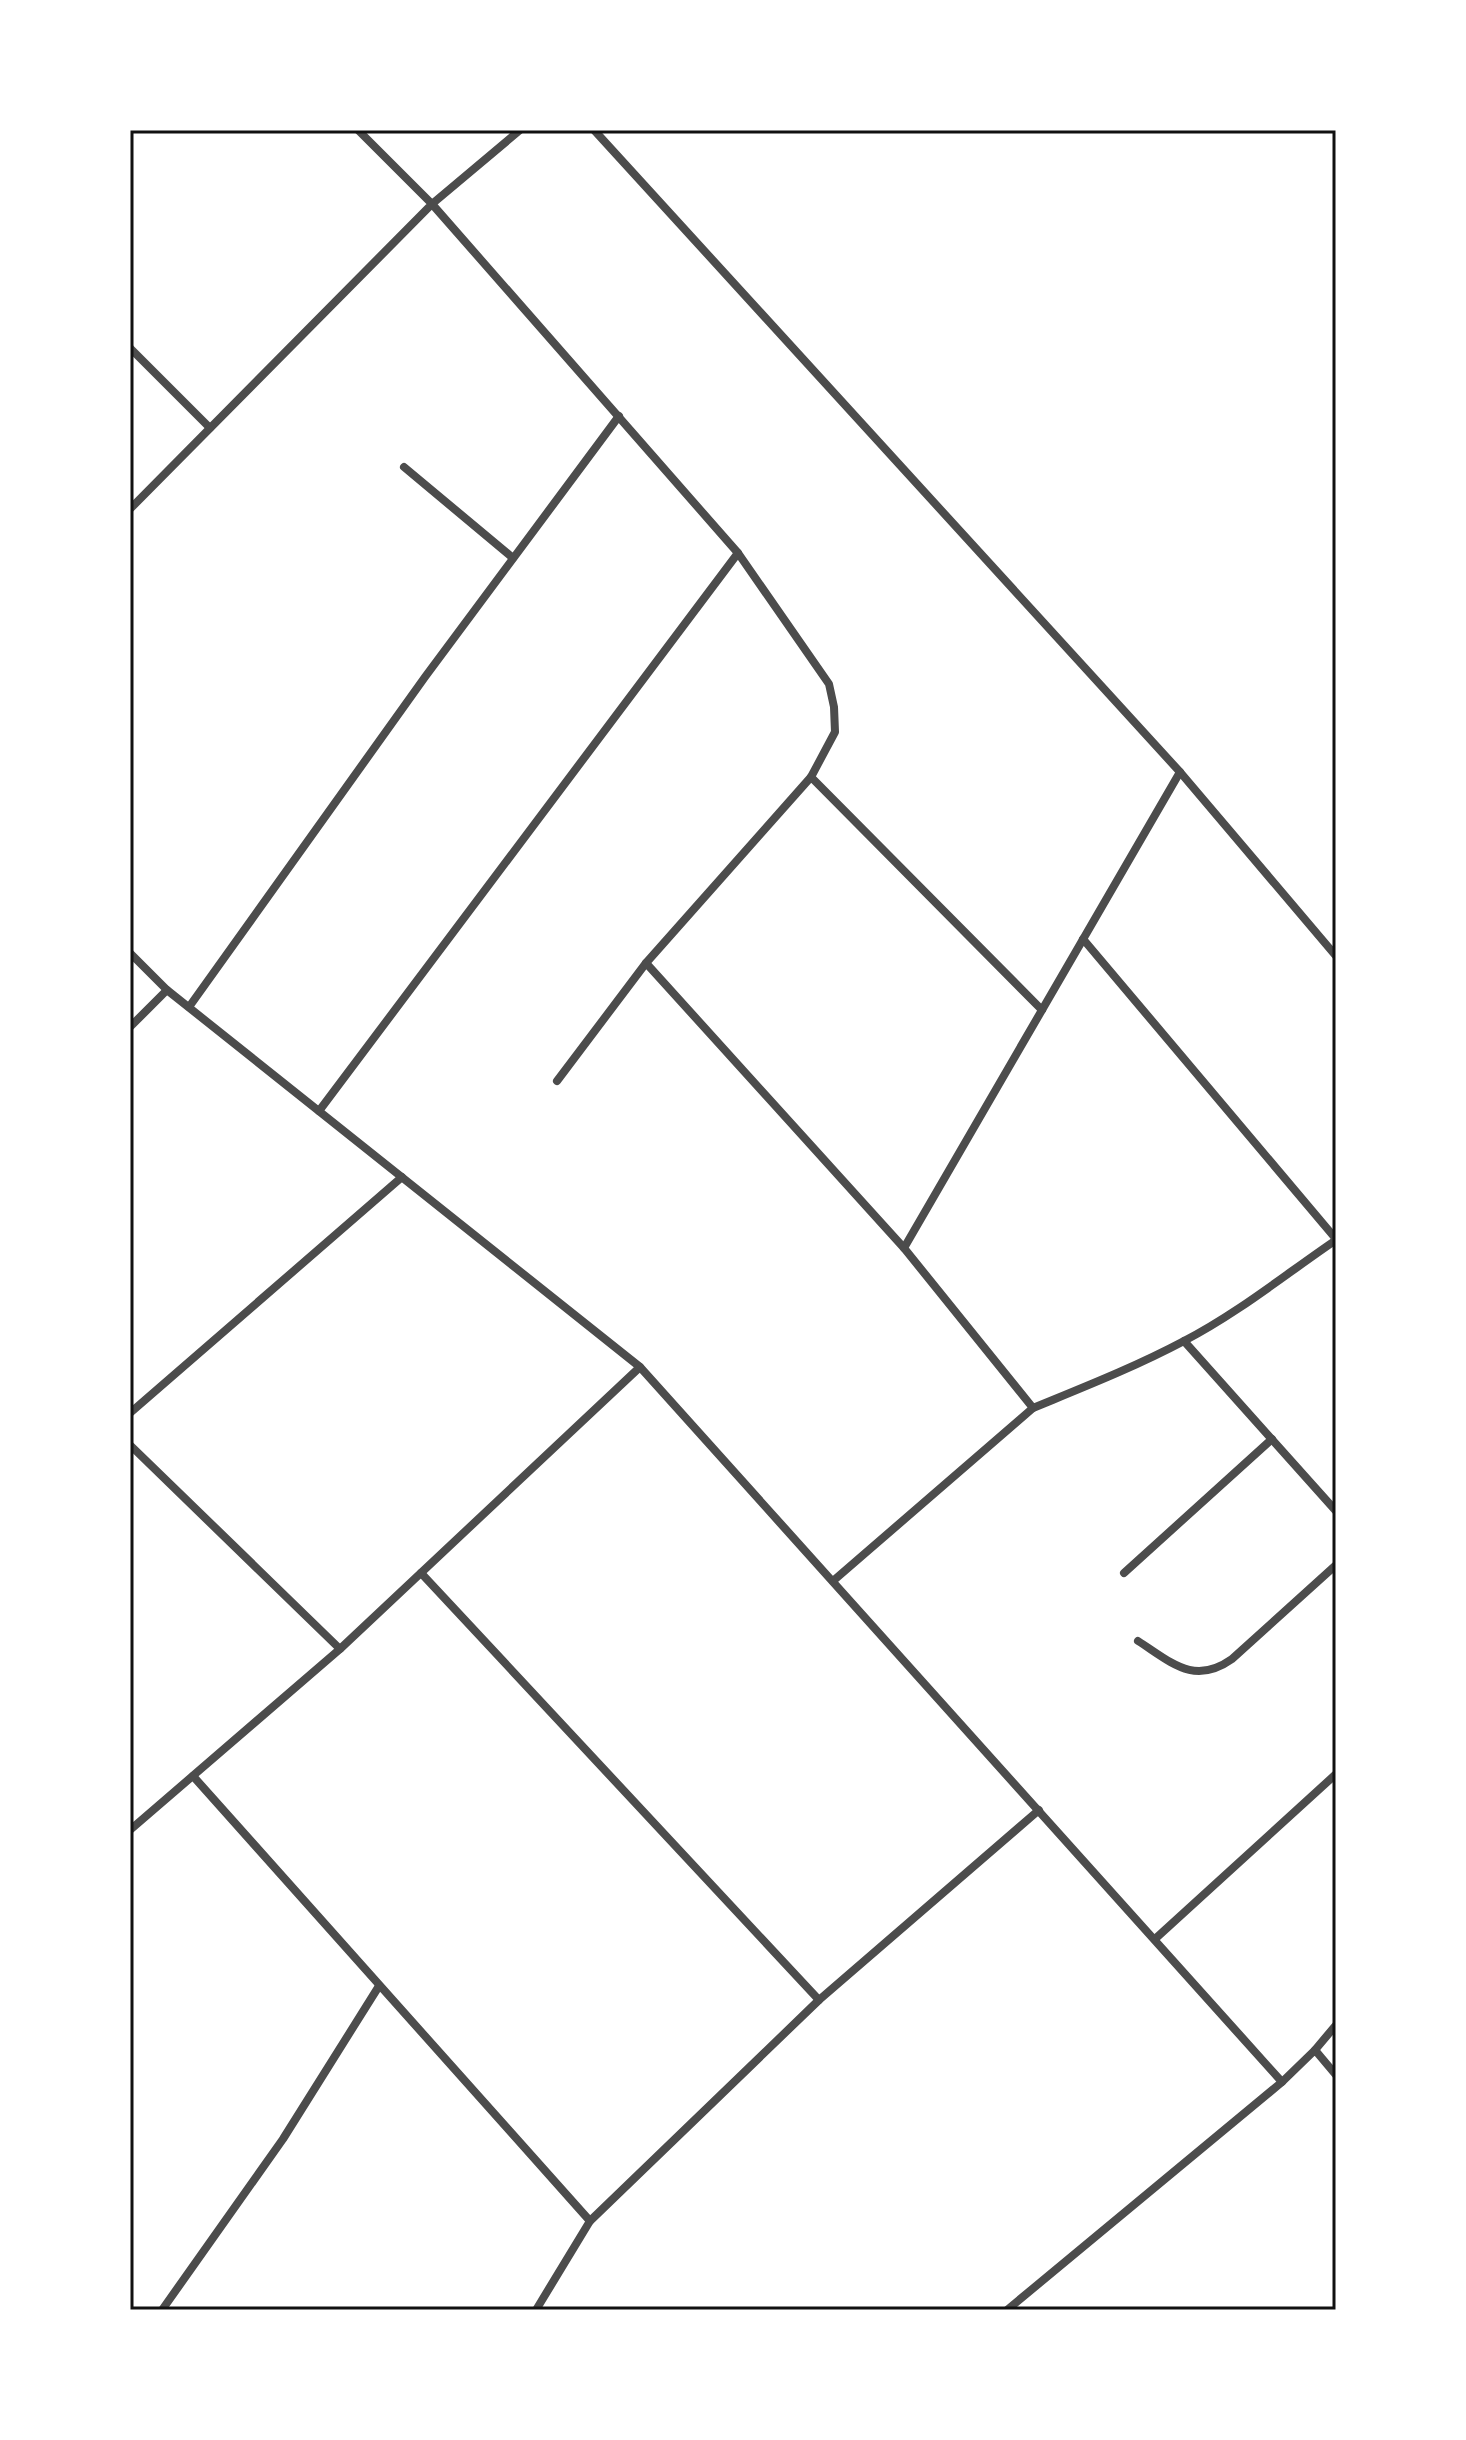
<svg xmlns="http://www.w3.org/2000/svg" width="1466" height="2440" font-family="'Archivo Narrow',sans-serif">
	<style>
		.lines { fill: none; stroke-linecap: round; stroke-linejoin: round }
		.minor { stroke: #4c4c4c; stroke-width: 8 }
		.neatline { fill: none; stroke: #111; stroke-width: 3 }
	</style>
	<rect width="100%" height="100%" fill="#fff"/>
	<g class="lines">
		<g class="minor">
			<path d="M594,130L1180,772L1336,956"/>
			<path d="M130,348L210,428"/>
			<path d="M404,467L513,558"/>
			<path d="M130,509L432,204L358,130"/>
			<path d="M738,553L829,684L834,707L835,732L811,777"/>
			<path d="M1180,772L904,1248L1033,1408C1084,1387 1135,1367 1184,1341C1238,1313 1286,1274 1336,1240"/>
			<path d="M1083,939L1336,1239"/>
			<path d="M130,953L167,990L640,1367L1282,2082L1007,2310"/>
			<path d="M189,1007L425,677L619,416"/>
			<path d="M130,1027L167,990"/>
			<path d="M557,1081L646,963"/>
			<path d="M319,1111L738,553L432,204L520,130"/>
			<path d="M904,1248L646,963L811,777L1042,1010"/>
			<path d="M1184,1341L1336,1511"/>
			<path d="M130,1413L402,1177"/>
			<path d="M130,1445L340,1649"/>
			<path d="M421,1573L819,2000"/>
			<path d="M1124,1573L1272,1439"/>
			<path d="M833,1581L1033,1408"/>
			<path d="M1138,1641C1171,1662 1194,1686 1232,1659L1336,1565"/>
			<path d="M193,1776L590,2221"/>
			<path d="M130,1830L340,1649L640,1367"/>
			<path d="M1155,1939L1336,1774"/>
			<path d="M1315,2050L1336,2025"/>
			<path d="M1282,2082L1315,2050L1336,2075"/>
			<path d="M162,2310L283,2139L379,1986"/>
			<path d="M536,2310L590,2221L819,2000L1039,1810"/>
		</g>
	</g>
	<rect width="1466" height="2440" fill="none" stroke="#ffffff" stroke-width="264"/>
	<rect x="132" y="132" width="1202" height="2176" class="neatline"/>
</svg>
